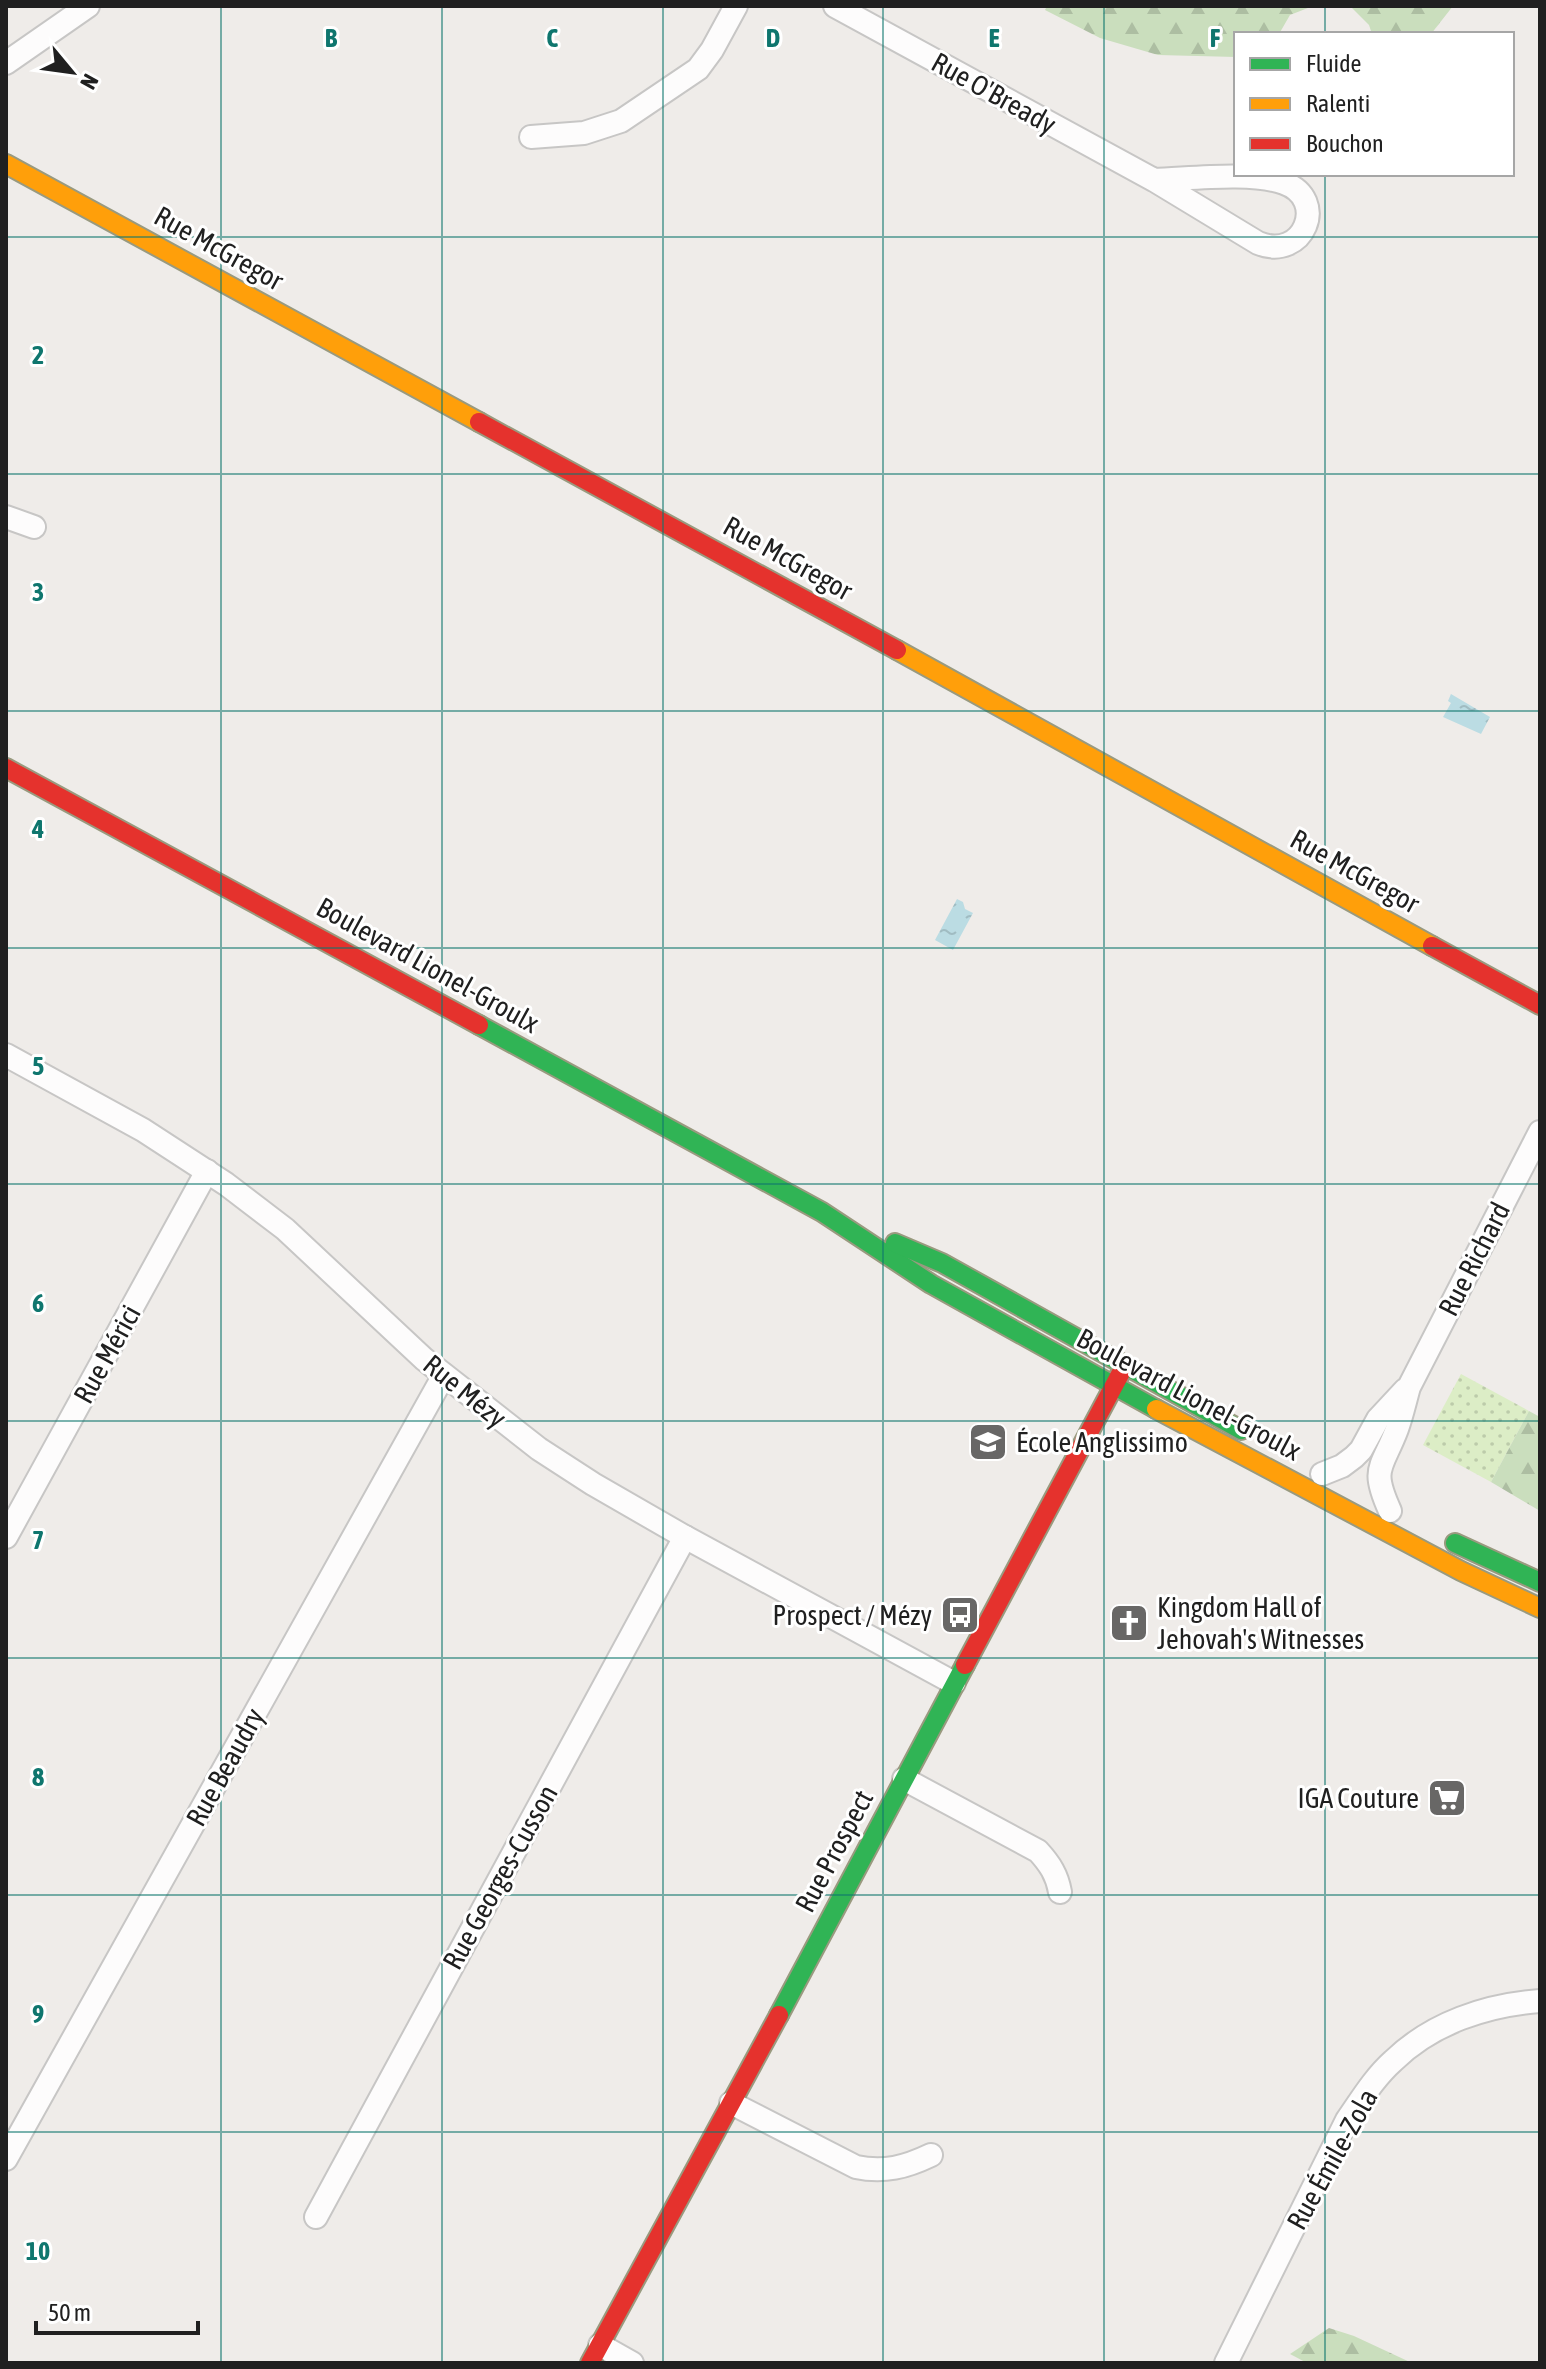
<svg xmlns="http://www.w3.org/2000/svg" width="1546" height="2369" font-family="'Asap Condensed',sans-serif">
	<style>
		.grass { fill: url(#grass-dots) }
		.forest { fill: url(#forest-firs) }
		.water { fill: url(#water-ripples) }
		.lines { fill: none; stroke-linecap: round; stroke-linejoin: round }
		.street-casing { stroke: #c7c6c5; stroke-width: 26 }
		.fast-casing { stroke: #999a7f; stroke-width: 22 }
		.slow-casing { stroke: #999a7f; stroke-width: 22 }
		.jam-casing { stroke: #999a7f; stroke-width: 22 }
		.street { stroke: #fdfcfc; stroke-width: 22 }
		.fast { stroke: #30b455; stroke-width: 18 }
		.slow { stroke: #ff9f0a; stroke-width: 18 }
		.jam { stroke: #e5322d; stroke-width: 18 }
		.grid { fill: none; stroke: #0f766e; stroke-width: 2; stroke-opacity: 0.55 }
		.labels { text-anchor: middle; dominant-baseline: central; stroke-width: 6; stroke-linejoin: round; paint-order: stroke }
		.street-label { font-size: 28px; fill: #202020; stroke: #fff }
		.poi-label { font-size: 28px; fill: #202020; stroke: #fff; text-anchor: start }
		.grid-label { font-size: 26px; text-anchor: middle; font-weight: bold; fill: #0f766e; stroke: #fff; stroke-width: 6; stroke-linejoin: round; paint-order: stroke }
	</style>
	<defs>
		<pattern id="grass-dots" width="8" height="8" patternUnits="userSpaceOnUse" patternTransform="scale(2)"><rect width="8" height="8" fill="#dcedc6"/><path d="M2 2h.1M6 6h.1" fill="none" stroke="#bccbaa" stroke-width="1.8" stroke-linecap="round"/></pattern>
		<pattern id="forest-firs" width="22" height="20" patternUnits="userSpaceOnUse" patternTransform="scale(2)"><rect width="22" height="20" fill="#cadebd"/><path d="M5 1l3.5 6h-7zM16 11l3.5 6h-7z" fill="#adbea2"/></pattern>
		<pattern id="water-ripples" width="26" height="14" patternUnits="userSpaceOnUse" patternTransform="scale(2)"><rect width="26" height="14" fill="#bbdce3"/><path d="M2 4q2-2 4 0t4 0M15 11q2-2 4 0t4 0" fill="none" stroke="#a0bcc2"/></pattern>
	</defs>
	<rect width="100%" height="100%" fill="#efece9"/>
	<path class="grass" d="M1461,1374L1529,1411L1491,1482L1423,1445Z"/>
	<g class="forest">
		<path d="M1047,6H1313L1290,15L1279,34H1236V57L1158,55L1100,38L1045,10Z"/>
		<path d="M1350,6H1453L1431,34H1372L1369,25Z"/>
		<path d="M1529,1411L1540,1417V1511L1491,1482Z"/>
		<path d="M1329,2328L1354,2336L1412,2363H1307L1290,2354Z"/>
	</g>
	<g class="water">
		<path d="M1451,694L1490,717L1481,734L1443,717L1451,703L1448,701Z"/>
		<path d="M957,899L963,902L965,909L973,913L953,950L935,940Z"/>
	</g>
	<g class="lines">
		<defs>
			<g id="street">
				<path d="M835,6L1154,180L1258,243C1304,262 1329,199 1284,183C1251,171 1189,179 1154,180"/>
				<path d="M6,63L88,6"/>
				<path d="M531,137L584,133L621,121L698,69L712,50L736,6"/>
				<path d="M6,517L34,527"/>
				<path d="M6,1055L143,1130L226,1184L285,1229L424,1359L539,1449L593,1484L685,1537L954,1683"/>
				<path d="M1322,1474L1342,1466L1354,1457L1361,1450L1378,1419L1405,1390"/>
				<path d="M1390,1511C1370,1467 1382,1469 1397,1429C1402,1415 1405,1401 1409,1387L1540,1132"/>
				<path d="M6,1537L207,1171"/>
				<path d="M904,1779L1038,1851C1050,1864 1057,1875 1060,1892"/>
				<path d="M731,2103L856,2167C884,2173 906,2167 931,2155"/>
				<path d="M6,2159L444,1375"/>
				<path d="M316,2217L685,1537"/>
				<path d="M600,2345L632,2363"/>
				<path d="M1226,2363L1347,2120C1361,2100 1374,2078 1393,2061C1432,2023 1486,2005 1540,2001"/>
			</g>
			<g id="fast">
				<path d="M479,1025L822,1212L931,1284L1156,1409"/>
				<path d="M895,1243L942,1263L1241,1430"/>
				<path d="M1455,1543L1540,1582"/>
				<path d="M779,2015L965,1665"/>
			</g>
			<g id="slow">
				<path d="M6,164L479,422"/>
				<path d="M897,650L1432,946"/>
				<path d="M1156,1409L1461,1571L1540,1608"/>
			</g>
			<g id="jam">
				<path d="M479,422L897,650"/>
				<path d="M6,768L479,1025"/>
				<path d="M1432,946L1540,1005"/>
				<path d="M965,1665L1125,1365"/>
				<path d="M590,2363L779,2015"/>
			</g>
		</defs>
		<use href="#street" class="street-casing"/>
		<use href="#fast" class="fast-casing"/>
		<use href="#slow" class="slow-casing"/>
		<use href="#jam" class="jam-casing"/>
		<use href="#street" class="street"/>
		<use href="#fast" class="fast"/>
		<use href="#slow" class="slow"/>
		<use href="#jam" class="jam"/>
	</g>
	<path class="grid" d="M221,6V2363M442,6V2363M663,6V2363M883,6V2363M1104,6V2363M1325,6V34M1325,174V2363M6,237H1540M6,474H1540M6,711H1540M6,948H1540M6,1184H1540M6,1421H1540M6,1658H1540M6,1895H1540M6,2132H1540"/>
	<defs>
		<symbol id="school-square" viewBox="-11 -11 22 22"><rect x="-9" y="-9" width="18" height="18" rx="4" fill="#686766" stroke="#fff"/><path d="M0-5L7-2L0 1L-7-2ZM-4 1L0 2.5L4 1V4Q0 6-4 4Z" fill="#fff"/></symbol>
		<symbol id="bus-square" viewBox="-11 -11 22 22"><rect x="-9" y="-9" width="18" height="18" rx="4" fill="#686766" stroke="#fff"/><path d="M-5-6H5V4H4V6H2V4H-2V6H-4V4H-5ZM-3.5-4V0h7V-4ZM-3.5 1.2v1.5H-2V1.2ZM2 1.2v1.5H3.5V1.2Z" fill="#fff"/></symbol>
		<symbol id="church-square" viewBox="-11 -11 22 22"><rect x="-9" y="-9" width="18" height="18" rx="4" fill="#686766" stroke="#fff"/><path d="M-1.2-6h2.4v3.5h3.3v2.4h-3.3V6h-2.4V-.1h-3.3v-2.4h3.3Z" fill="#fff"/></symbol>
		<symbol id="supermarket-square" viewBox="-11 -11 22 22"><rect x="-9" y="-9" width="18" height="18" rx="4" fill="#686766" stroke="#fff"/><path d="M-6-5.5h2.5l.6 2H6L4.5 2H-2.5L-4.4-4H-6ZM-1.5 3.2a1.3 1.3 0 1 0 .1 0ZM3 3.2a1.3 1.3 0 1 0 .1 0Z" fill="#fff"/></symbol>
	</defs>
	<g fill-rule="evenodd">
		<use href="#school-square" x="966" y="1420" width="44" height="44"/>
		<use href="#bus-square" x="938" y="1593" width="44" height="44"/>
		<use href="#church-square" x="1107" y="1601" width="44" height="44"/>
		<use href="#supermarket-square" x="1425" y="1776" width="44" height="44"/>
	</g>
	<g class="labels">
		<g class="street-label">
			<text transform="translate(994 93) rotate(29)">Rue O'Bready</text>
			<text transform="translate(219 248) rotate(29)">Rue McGregor</text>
			<text transform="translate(788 558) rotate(29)">Rue McGregor</text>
			<text transform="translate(1355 871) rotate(29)">Rue McGregor</text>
			<text transform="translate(428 965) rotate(29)">Boulevard Lionel-Groulx</text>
			<text transform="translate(1474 1259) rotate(-63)">Rue Richard</text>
			<text transform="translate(107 1354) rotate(-61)">Rue Mérici</text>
			<text transform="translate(465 1391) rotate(39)">Rue Mézy</text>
			<text transform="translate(1189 1394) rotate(28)">Boulevard Lionel-Groulx</text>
			<text transform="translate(225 1767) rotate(-61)">Rue Beaudry</text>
			<text transform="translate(834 1851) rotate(-62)">Rue Prospect</text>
			<text transform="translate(500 1877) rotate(-61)">Rue Georges-Cusson</text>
			<text transform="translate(1332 2159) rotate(-61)">Rue Émile-Zola</text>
		</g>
		<g class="poi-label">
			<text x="1016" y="1442">École Anglissimo</text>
			<text x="1157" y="1607">Kingdom Hall of<tspan x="1157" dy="32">Jehovah's Witnesses</tspan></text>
			<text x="932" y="1615" text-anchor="end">Prospect / Mézy</text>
			<text x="1419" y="1798" text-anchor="end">IGA Couture</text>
		</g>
	</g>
	<g class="grid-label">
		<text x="331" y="47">B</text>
		<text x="552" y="47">C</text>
		<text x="773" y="47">D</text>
		<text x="994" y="47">E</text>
		<text x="1215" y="47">F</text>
		<text x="38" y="364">2</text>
		<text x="38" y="601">3</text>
		<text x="38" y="838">4</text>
		<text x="38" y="1075">5</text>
		<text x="38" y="1312">6</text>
		<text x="38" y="1549">7</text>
		<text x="38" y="1786">8</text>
		<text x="38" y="2023">9</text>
		<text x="38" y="2260">10</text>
	</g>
	<rect width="1546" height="2369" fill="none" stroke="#202020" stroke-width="16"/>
	<rect x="1234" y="32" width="280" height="144" fill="#ffffff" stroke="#a6a6a6" stroke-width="2"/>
	<rect x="1250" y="58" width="40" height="12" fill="#30b455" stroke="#a6a6a6" stroke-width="2"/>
	<text x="1306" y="72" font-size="24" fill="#202020">Fluide</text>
	<rect x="1250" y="98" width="40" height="12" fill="#ff9f0a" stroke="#a6a6a6" stroke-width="2"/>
	<text x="1306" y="112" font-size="24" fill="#202020">Ralenti</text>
	<rect x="1250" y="138" width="40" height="12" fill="#e5322d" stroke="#a6a6a6" stroke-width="2"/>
	<text x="1306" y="152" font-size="24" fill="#202020">Bouchon</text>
	<g transform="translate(72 72) rotate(119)" stroke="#ffffff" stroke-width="6" paint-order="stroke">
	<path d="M0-6L14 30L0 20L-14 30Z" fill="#202020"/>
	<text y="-12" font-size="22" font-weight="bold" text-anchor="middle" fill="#202020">N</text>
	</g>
	<path d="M36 2321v12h162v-12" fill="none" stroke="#202020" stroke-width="4"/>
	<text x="48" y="2321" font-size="24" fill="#202020" stroke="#ffffff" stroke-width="6" paint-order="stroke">50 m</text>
</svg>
